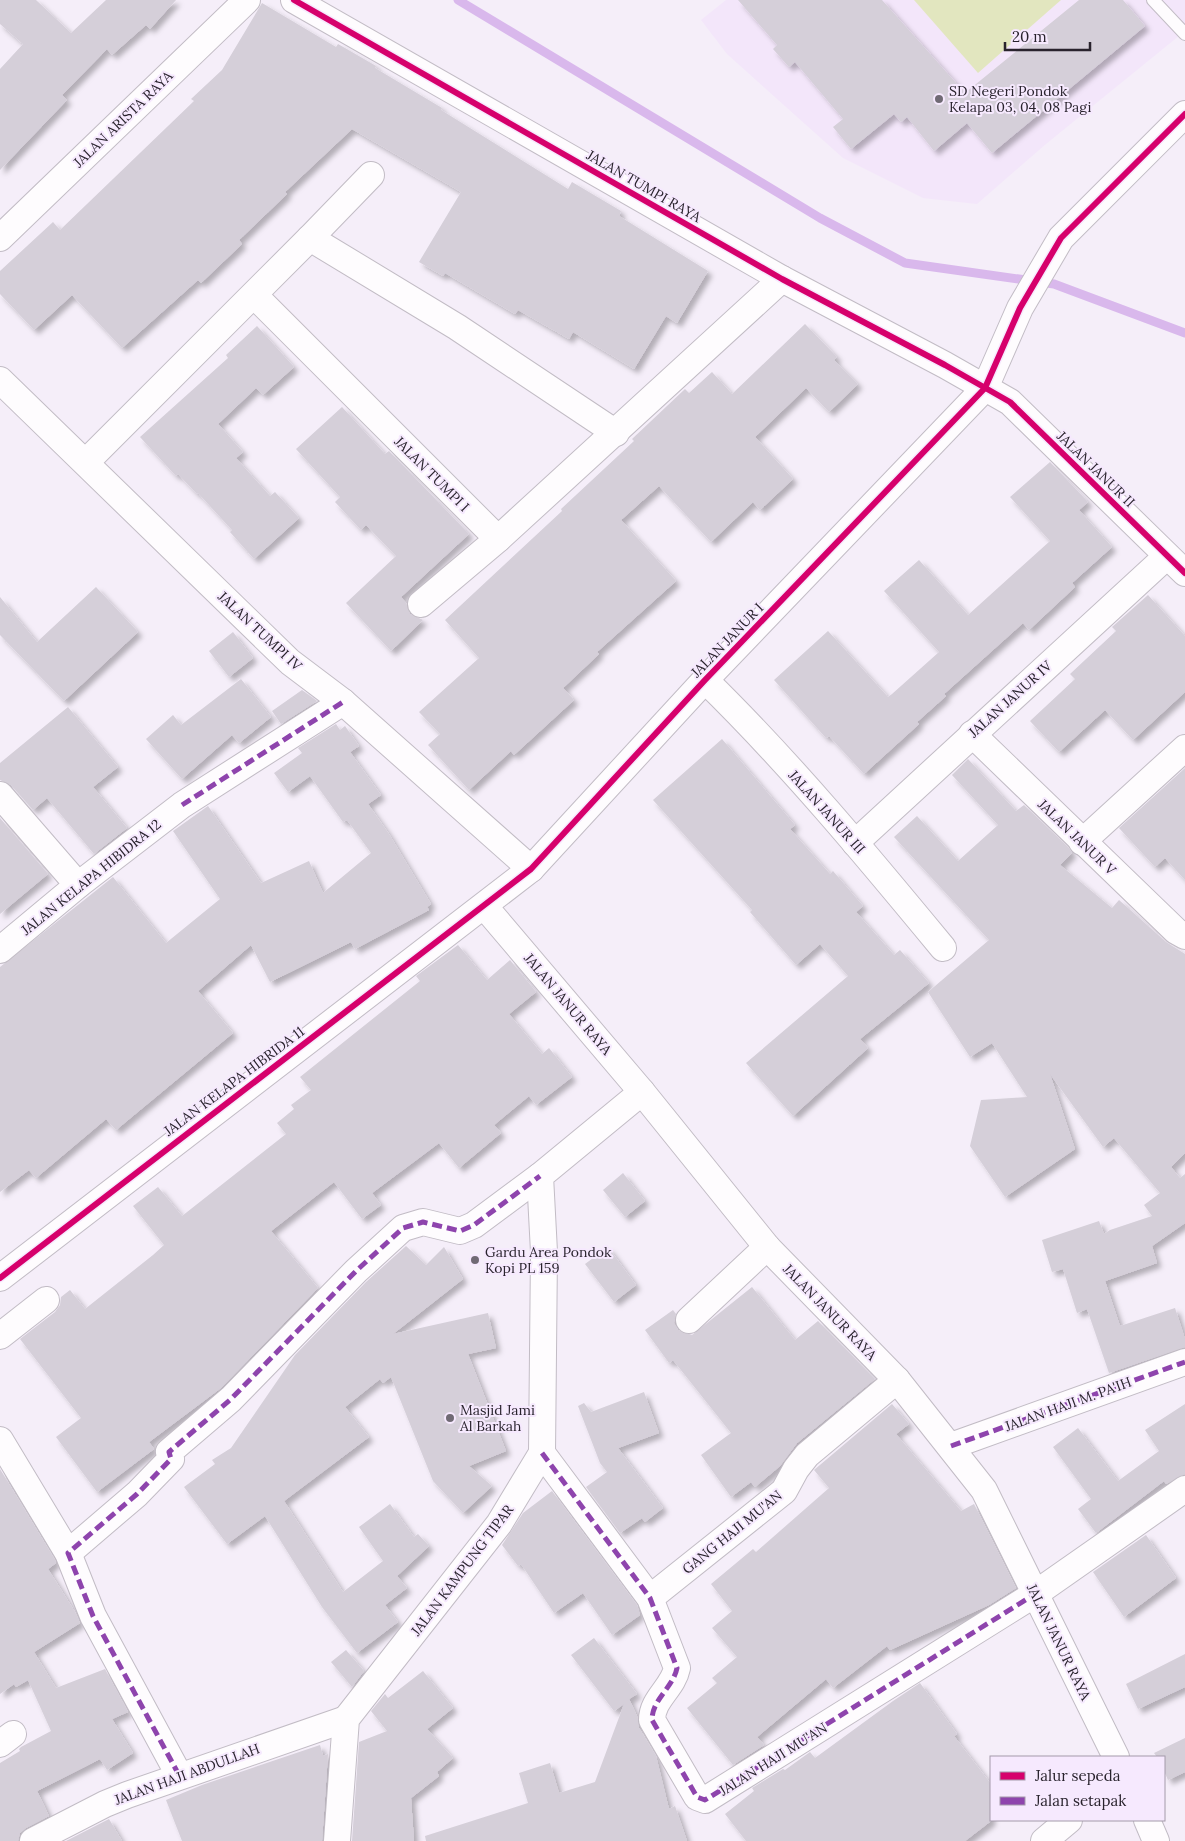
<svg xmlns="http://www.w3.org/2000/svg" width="1185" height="1841" font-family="Lora,serif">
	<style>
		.built { fill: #f3e6fa }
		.green { fill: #e2e6bf }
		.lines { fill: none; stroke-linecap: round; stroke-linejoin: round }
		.stream { stroke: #d9b8ec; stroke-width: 9 }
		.building { fill: #d5cfd9; filter: url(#shadow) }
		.lane-casing { stroke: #c2bcc5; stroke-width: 14 }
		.street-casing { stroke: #c2bcc5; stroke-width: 28 }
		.lane { stroke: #fefcfe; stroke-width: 12 }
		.street { stroke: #fefcfe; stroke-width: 26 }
		.quiet { stroke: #8e44ad; stroke-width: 5; stroke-dasharray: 10 5; stroke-linecap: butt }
		.cycleway-casing { stroke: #f6e9fe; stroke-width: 9 }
		.cycleway { stroke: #d6006c; stroke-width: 6 }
		.poi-dot { fill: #706a74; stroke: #f6e9fe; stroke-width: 2 }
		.labels { text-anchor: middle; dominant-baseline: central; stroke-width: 4; stroke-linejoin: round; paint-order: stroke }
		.poi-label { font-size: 14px; fill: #29232d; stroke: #f6e9fe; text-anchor: start }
		.street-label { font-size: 14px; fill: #29232d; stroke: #f6e9fe }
	</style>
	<defs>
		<filter id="shadow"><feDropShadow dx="4.5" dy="4.5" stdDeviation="2.5" flood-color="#0004"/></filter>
	</defs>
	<rect width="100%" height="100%" fill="#f5eef9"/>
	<path class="built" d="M726,0H1185V31L1046,144L977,204L923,198L843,158L727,54L701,20Z"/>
	<path class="green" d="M914,0H1061L978,73Z"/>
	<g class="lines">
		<path class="stream" d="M458,0L820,218L905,263L1054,284L1185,333"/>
	</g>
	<g class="building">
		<path d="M0,0H36L71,33L106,0H176L150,29L146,25L112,55L107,49L62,95L67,100L0,170V69L23,44L0,24Z"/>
		<path d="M738,0H882L965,93L1079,0H1123L1145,26L992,153L967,123L934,151L907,117L901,122L894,114L851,149L833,127L843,119L795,62L789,67L773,49L777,45Z"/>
		<path d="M262,3L336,47L338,44L376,66L375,68L442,108L441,110L568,189L572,182L621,211L619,216L708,271L677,323L666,316L634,369L573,332L569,339L518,310L515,314L445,273L443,276L419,262L461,192L352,129L285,192L287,194L239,240L242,244L201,283L198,280L122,348L72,295L34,330L0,294V271L53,222L60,230L194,101L191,99L222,70Z"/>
		<path d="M805,324L837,357L834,360L858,384L829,412L806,388L755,437L793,479L760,510L753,502L711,542L659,486L621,520L676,581L597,652L599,654L563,688L574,700L514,755L511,751L469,790L428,745L440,734L419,712L479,658L445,620L562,511L561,509L634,441L632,439L685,389L689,393L712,372L732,394Z"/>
		<path d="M257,326L294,367L263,395L256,388L218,424L243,452L236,458L270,496L275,492L299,518L254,559L230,532L232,530L198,493L197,494L178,474L176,476L140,437L228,358L226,355Z"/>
		<path d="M342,407L385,454L389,451L469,534L401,597L406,603L410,614L423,620L391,651L346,603L396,556L366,525L361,530L335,502L340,497L296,449Z"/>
		<path d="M1050,462L1088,502L1079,510L1112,547L1072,583L1075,587L1029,630L1023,623L944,694L946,696L917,722L919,724L864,774L829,736L826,738L774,680L828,631L888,697L892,694L939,652L884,591L919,560L968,615L1050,541L1010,497Z"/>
		<path d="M96,587L138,632L64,701L0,635V597L37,642Z"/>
		<path d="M1148,595L1185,636V692L1133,740L1105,710L1059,752L1030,721L1075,679L1070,674L1116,631L1112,627Z"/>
		<path d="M233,632L253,658L229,677L209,651Z"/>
		<path d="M241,679L271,717L239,743L232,735L182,779L146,739L173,715L181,725Z"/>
		<path d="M302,690L317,701L281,724L272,711Z"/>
		<path d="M68,707L118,767L93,787L127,828L94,854L47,798L33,810L11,785L0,780V763Z"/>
		<path d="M336,724L340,730L345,726L359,746L350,752L381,795L368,804L389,834L431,904L427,907L429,910L355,949L351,942L270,982L251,945L198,991L233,1033L116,1130L106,1119L36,1178L29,1170L0,1192V967L113,877L166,943L220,899L173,831L208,806L261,883L309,861L323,893L371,853L347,820L343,822L310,776L288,792L274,773L302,753L298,748Z"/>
		<path d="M722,739L795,825L790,829L830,874L833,871L863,906L856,912L894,955L900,950L929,983L860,1039L868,1048L793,1116L746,1063L848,976L820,944L796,965L750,912L752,910L653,800Z"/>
		<path d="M968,759L1016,811L1024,805L1069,848L1072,853L1060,865L1112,908L1119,900L1166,942L1185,954V1153L1171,1167L1180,1178L1185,1174V1223L1152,1246L1157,1263L1105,1281L1120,1326L1175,1308L1185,1339V1347L1109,1373L1087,1309L1077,1313L1063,1269L1052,1272L1042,1240L1099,1221L1104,1234L1110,1230L1152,1216L1144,1205L1160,1193L1114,1138L1103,1147L1050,1074L1075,1149L1005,1197L970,1146L981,1100L1027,1097L992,1043L970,1057L928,992L989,940L894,837L917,816L958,861L998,825L952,775Z"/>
		<path d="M1185,768V880L1165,858L1155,867L1119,828Z"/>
		<path d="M0,818L48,874L0,914Z"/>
		<path d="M458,945L487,980L510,960L536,992L509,1014L542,1054L549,1048L572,1077L536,1105L529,1096L494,1125L501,1133L459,1168L439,1143L372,1193L381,1205L362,1219L334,1182L271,1231L318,1288L221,1388L149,1442L154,1449L97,1492L56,1437L81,1418L20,1339L55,1312L60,1305L61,1297L70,1290L85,1309L153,1255L164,1245L133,1206L158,1187L182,1216L286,1134L277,1123L294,1109L291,1105L311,1090L300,1077L420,981L416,976Z"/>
		<path d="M623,1173L645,1201L625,1217L603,1190Z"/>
		<path d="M406,1246L426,1265L444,1247L463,1279L393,1334L488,1313L496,1348L468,1354L506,1451L469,1466L492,1486L463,1513L433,1481L391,1377L383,1383L380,1379L345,1407L369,1437L284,1501L343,1592L383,1561L359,1527L390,1504L414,1537L418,1534L429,1546L397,1576L407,1588L385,1605L398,1622L357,1653L322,1607L265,1516L227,1544L184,1487L215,1464L212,1460L231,1448L295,1355L366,1282Z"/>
		<path d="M608,1247L636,1285L614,1302L585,1264Z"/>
		<path d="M752,1287L795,1340L818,1321L875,1379L797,1443L780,1466L755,1487L751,1482L731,1497L701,1455L731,1433L673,1360L669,1363L645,1330L673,1310L676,1314L674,1323L678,1330L692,1335Z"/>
		<path d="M644,1392L659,1433L618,1448L663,1508L645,1522L642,1518L620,1533L586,1487L607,1472L600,1463L578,1406L584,1403L591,1412Z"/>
		<path d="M892,1404L909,1424L896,1434L961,1511L974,1504L1016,1588L989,1605L890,1650L887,1646L833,1688L826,1679L757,1737L764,1745L733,1765L687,1708L717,1683L712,1678L737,1657L712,1628L732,1611L711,1584L753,1549L756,1552L829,1488L814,1470Z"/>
		<path d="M1185,1404V1474L1166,1484L1164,1481L1096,1533L1078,1509L1091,1499L1053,1447L1078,1428L1118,1481L1159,1451L1145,1430Z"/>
		<path d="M0,1469L55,1560L56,1563L48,1569L75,1612L80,1623L34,1652L56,1688L105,1669L128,1712L112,1719L133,1753L107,1770L100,1759L37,1791L49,1816L26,1828L20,1833L18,1841H0V1763L20,1751L19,1749L21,1747L51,1731L28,1680L16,1687L14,1684L0,1694Z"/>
		<path d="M552,1491L637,1605L640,1615L612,1635L583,1593L554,1613L521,1564L518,1566L502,1545L523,1513Z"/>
		<path d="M1146,1535L1176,1578L1124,1617L1093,1572Z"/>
		<path d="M594,1638L637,1694L629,1699L637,1716L639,1728L656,1756L669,1809L675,1806L687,1841H426L425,1836L528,1803L519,1773L550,1763L559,1793L595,1782L624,1704L614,1711L571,1655Z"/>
		<path d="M346,1650L364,1671L352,1687L331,1662Z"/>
		<path d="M1185,1654V1687L1138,1709L1126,1684Z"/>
		<path d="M423,1671L453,1708L427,1729L453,1758L437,1772L439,1776L411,1798L414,1841H352L359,1742L387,1731L371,1711L385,1694L388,1698Z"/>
		<path d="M920,1683L957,1734L954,1736L991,1784V1821L965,1841H746L725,1814L754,1791L752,1788L783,1769L785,1770L810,1752L815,1758L893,1701Z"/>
		<path d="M1185,1738V1772L1168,1780L1164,1771V1757H1157L1154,1753Z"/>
		<path d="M320,1745L323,1756L328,1754L322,1841H182L166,1800L202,1785Z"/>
		<path d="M109,1819L122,1841H66Z"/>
	</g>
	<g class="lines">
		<defs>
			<path id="lane" d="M1153,0L1185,34"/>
			<g id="street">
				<path d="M294,0L782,279L945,365L1010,402L1185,573"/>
				<path d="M0,238L247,0"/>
				<path d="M310,238L371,175"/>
				<path d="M254,295L498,539L782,279"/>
				<path d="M0,380L290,662L343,702L531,869"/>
				<path d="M86,462L310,238L457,327L616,433"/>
				<path d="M421,604L498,539"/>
				<path d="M705,680C790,763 867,856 943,948"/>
				<path d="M972,734L1176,931L1185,936"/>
				<path d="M0,795L78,885"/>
				<path d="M1082,842L1185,748"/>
				<path d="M855,843L1167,556"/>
				<path d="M485,907L642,1092L767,1247L897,1380L984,1490L1116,1757"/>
				<path d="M0,950L78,885L182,805L343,702"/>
				<path d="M0,1278L531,869L705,680L985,388L1020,308L1061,238L1185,114"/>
				<path d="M689,1320L767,1247"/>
				<path d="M0,1336L46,1300"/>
				<path d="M0,1440L68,1553L93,1616L179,1775"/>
				<path d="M951,1446L1185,1362"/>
				<path d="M542,1453L650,1598L677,1668C673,1688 652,1699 652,1720L697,1797L705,1800L1035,1594L1185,1489"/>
				<path d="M68,1553L137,1494L171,1459L169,1452L231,1399L356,1271L403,1228L423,1222L460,1231L474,1225L540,1176"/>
				<path d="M650,1598L784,1491L796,1469L807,1455L897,1380"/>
				<path d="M0,1744L13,1734"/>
				<path d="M1147,1820L1156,1841"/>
				<path d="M33,1841L105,1804L127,1795L346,1719"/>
				<path d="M337,1841L346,1719L499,1524L542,1453L544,1252L540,1176L642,1092"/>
				<path d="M1044,1841L1069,1820"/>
			</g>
		</defs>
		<use href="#lane" class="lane-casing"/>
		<use href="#street" class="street-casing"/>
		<use href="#lane" class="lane"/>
		<use href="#street" class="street"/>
		<g class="quiet">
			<path d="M182,805L343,702"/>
			<path d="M951,1446L1185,1362"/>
			<path d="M542,1453L650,1598L677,1668C673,1688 652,1699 652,1720L697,1797L705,1800L1035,1594"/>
			<path d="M179,1775L93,1616L68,1553L137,1494L171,1459L169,1452L231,1399L356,1271L403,1228L423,1222L460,1231L474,1225L540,1176"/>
		</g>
		<defs>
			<g id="cycleway">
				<path d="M294,0L782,279L945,365L1010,402L1185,573"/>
				<path d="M0,1278L531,869L705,680L985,388L1020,308L1061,238L1185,114"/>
			</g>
		</defs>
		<use href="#cycleway" class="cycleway-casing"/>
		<use href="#cycleway" class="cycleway"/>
	</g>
	<g class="poi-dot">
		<circle cx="939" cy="99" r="5"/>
		<circle cx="475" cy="1260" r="5"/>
		<circle cx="450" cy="1418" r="5"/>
	</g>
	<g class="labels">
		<g class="poi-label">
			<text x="949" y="91">SD Negeri Pondok<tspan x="949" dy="16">Kelapa 03, 04, 08 Pagi</tspan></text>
			<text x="485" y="1252">Gardu Area Pondok<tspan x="485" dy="16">Kopi PL 159</tspan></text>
			<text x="460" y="1410">Masjid Jami<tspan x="460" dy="16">Al Barkah</tspan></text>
		</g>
		<g class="street-label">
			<text transform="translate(123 119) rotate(-44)">JALAN ARISTA RAYA</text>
			<text transform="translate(644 186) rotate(30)">JALAN TUMPI RAYA</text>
			<text transform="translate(1096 469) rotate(44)">JALAN JANUR II</text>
			<text transform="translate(432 474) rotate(45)">JALAN TUMPI I</text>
			<text transform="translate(260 631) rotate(43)">JALAN TUMPI IV</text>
			<text transform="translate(727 640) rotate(-46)">JALAN JANUR I</text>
			<text transform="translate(1010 699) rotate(-42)">JALAN JANUR IV</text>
			<text transform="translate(827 812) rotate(48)">JALAN JANUR III</text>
			<text transform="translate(1077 837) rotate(44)">JALAN JANUR V</text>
			<text transform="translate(91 877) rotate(-39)">JALAN KELAPA HIBIDRA 12</text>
			<text transform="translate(568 1004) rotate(50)">JALAN JANUR RAYA</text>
			<text transform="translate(234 1081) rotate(-37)">JALAN KELAPA HIBRIDA 11</text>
			<text transform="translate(830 1312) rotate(46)">JALAN JANUR RAYA</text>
			<text transform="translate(1068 1404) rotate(-20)">JALAN HAJI M. PA'IH</text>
			<text transform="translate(732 1532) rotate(-39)">GANG HAJI MU'AN</text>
			<text transform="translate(462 1570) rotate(-53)">JALAN KAMPUNG TIPAR</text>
			<text transform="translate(1059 1642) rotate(64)">JALAN JANUR RAYA</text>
			<text transform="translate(773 1759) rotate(-32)">JALAN HAJI MU'AN</text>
			<text transform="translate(187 1774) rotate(-20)">JALAN HAJI ABDULLAH</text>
		</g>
	</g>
	<rect x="990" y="1756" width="175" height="65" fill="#f6e9fe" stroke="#a49aaa"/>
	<rect x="1000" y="1772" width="25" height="8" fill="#d6006c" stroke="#a49aaa"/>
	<text x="1035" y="1781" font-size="15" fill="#29232d">Jalur sepeda</text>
	<rect x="1000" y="1797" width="25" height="8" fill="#8e44ad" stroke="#a49aaa"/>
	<text x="1035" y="1806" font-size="15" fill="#29232d">Jalan setapak</text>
	<path d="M1005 42v8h85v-8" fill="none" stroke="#29232d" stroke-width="2.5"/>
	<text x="1012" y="42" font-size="15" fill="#29232d" stroke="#f6e9fe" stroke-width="4" paint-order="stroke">20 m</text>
</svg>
